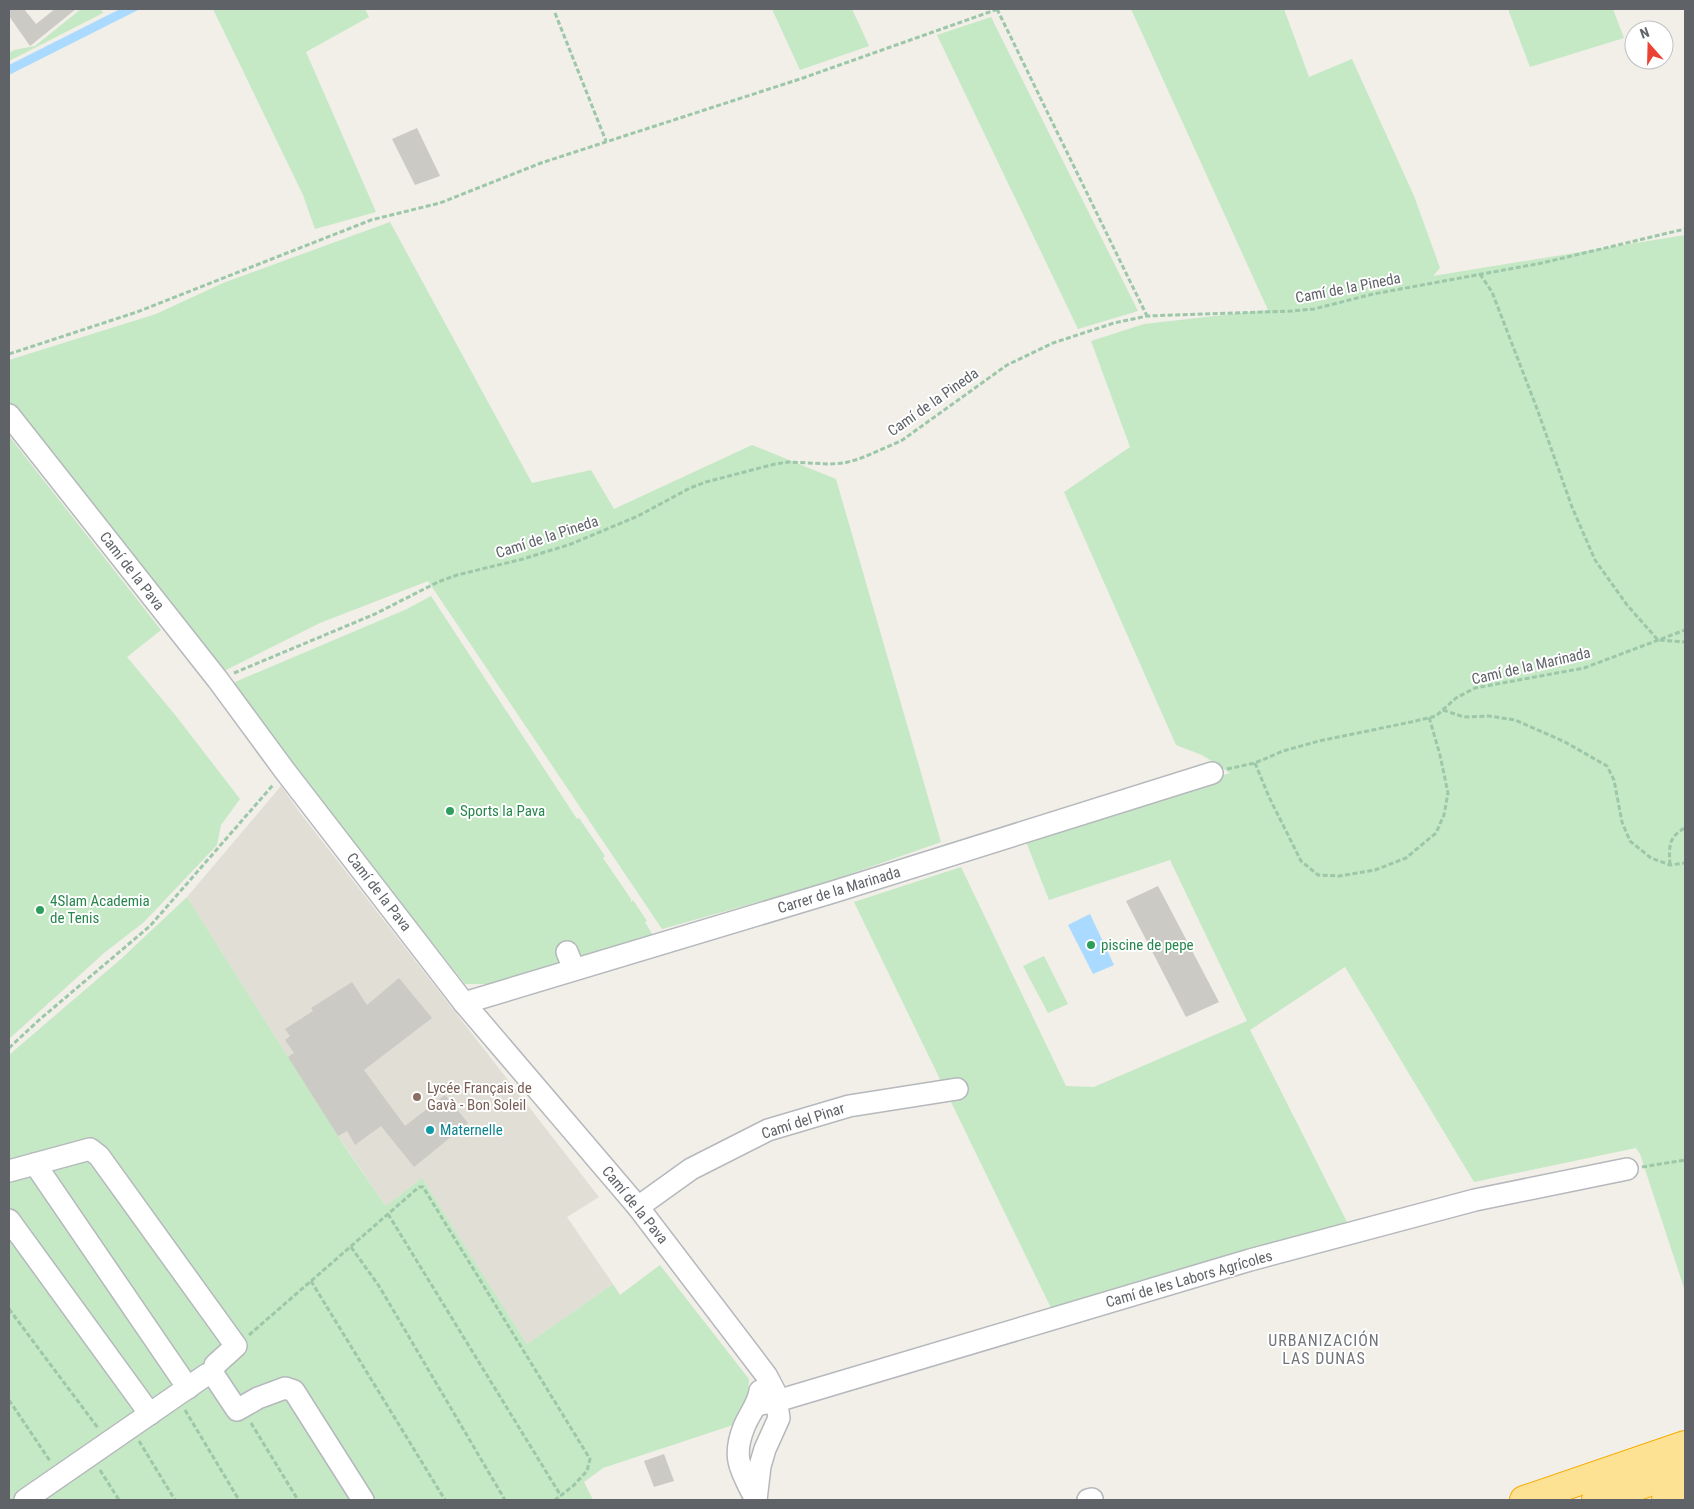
<svg xmlns="http://www.w3.org/2000/svg" width="1694" height="1509" font-family="'Roboto Condensed',sans-serif">
	<style>
		.education { fill: #e1ded6 }
		.green { fill: #c5e8c5 }
		.water { fill: #aadaff }
		.building { fill: #cccac5 }
		.lines { fill: none; stroke-linecap: round; stroke-linejoin: round }
		.minor-casing { stroke: #b5b8bc; stroke-width: 24 }
		.highway-casing { stroke: #f9ab00; stroke-width: 30 }
		.path { stroke: #9cc7a9; stroke-width: 3; stroke-dasharray: 5 2.5; stroke-linecap: butt }
		.minor { stroke: #fff; stroke-width: 21 }
		.highway { stroke: #fde293; stroke-width: 28 }
		.leisure-dot { fill: #2e9e5b; stroke: #fff; stroke-width: 2 }
		.education-dot { fill: #8d6e63; stroke: #fff; stroke-width: 2 }
		.culture-dot { fill: #0f9aa8; stroke: #fff; stroke-width: 2 }
		.labels { text-anchor: middle; dominant-baseline: central; stroke-width: 4; stroke-linejoin: round; paint-order: stroke }
		.street-label { font-size: 15px; fill: #5f6368; stroke: #fff }
		.leisure-label { font-size: 15px; fill: #27864d; stroke: #fff; text-anchor: start }
		.education-label { font-size: 15px; fill: #785e54; stroke: #fff; text-anchor: start }
		.culture-label { font-size: 15px; fill: #0d838f; stroke: #fff; text-anchor: start }
		.neighbourhood-label { font-size: 16px; letter-spacing: 1px; fill: #70757a; stroke: #fff }
	</style>
	<rect width="100%" height="100%" fill="#f1efe8"/>
	<path class="education" d="M281,786L301,814L599,1197L567,1217L613,1284L527,1344L422,1178L386,1206L338,1136L187,897Z"/>
	<g class="green">
		<path d="M81,9H101L103,13L9,61V53L14,50L35,46Z"/>
		<path d="M213,9H365L369,17L306,52L376,212L315,229L303,195Z"/>
		<path d="M772,9H852L869,46L800,70Z"/>
		<path d="M1131,9H1284L1309,77L1352,59L1414,196L1440,268L1433,276L1685,235V1291L1640,1154L1636,1148L1474,1182L1345,967L1250,1030L1348,1224L1051,1308L854,902L961,867L1066,1086L1094,1087L1247,1021L1170,860L1049,900L1025,839L1230,773L1202,755L1176,745L1064,492L1130,447L1091,341L1144,324L1268,310Z"/>
		<path d="M1508,9H1613L1624,38L1530,67Z"/>
		<path d="M991,17L1138,311L1078,329L937,35Z"/>
		<path d="M390,222L532,483L591,470L614,509L752,445L836,479L941,842L822,884L662,929L428,581L320,623L220,673L9,408V360L156,314L223,283Z"/>
		<path d="M9,436L161,630L127,657L176,716L240,799L221,825L217,845L144,922L104,953L9,1039Z"/>
		<path d="M431,596L577,819L579,818L605,856L603,858L631,899V902L633,900L647,921L645,922L654,937L552,968L490,984H465L228,685L407,609Z"/>
		<path d="M187,897L345,1147L386,1206L422,1178L527,1344L613,1284L620,1295L660,1265L749,1379L748,1399L733,1425L603,1468L584,1482L593,1500H9V1055L121,959Z"/>
		<path d="M1044,956L1068,1004L1048,1013L1023,966Z"/>
	</g>
	<g class="water">
		<path d="M120,9H140L9,75V65Z"/>
		<path d="M1090,914L1114,965L1093,974L1068,925Z"/>
	</g>
	<g class="building">
		<path d="M9,9H24L36,24L55,9H76L30,46L9,16Z"/>
		<path d="M417,128L440,176L415,185L392,139Z"/>
		<path d="M1158,886L1219,1002L1186,1017L1126,901Z"/>
		<path d="M399,978L432,1018L364,1070L405,1126L445,1095L468,1123L414,1167L381,1126L355,1145L347,1131L338,1136L288,1057L294,1053L285,1040L290,1036L285,1029L313,1011L311,1008L352,982L367,1005Z"/>
		<path d="M664,1454L674,1481L654,1487L644,1461Z"/>
	</g>
	<g class="lines">
		<defs>
			<g id="minor">
				<path d="M9,415L218,680L285,771L464,1003L638,1207L766,1375L775,1392L779,1418L765,1449L760,1466L756,1500"/>
				<path d="M567,952L574,969"/>
				<path d="M464,1003L833,892L1212,773"/>
				<path d="M35,1164L188,1388"/>
				<path d="M9,1171L90,1149L99,1156L236,1346L215,1365L213,1374"/>
				<path d="M638,1207L691,1169L768,1130L849,1106L957,1089"/>
				<path d="M9,1220L150,1414"/>
				<path d="M756,1405L777,1401L1250,1260L1475,1200L1627,1169"/>
				<path d="M25,1500L206,1375L213,1374L237,1410L258,1398L285,1388L294,1391L363,1500"/>
				<path d="M756,1500C742,1472 731,1459 744,1427C749,1414 758,1405 760,1391"/>
				<path d="M1088,1500L1092,1499"/>
			</g>
			<g id="highway">
				<path d="M1524,1500L1685,1445"/>
				<path d="M1596,1500L1685,1470"/>
				<path d="M1666,1500L1685,1494"/>
			</g>
		</defs>
		<use href="#minor" class="minor-casing"/>
		<use href="#highway" class="highway-casing"/>
		<g class="path">
			<path d="M997,9L1147,316"/>
			<path d="M555,13L606,141"/>
			<path d="M1480,274L1492,292L1536,406L1572,507L1595,560L1627,605L1658,640L1685,642"/>
			<path d="M9,354L137,312L371,220L440,203L541,163L803,78L998,9"/>
			<path d="M234,673L375,614L438,582L457,575L523,559L571,544L638,516L690,488L706,482L775,464L789,462L830,464L844,463L859,459L901,441L1007,365L1053,343L1114,323L1147,316L1292,311L1314,309L1373,294L1542,263L1685,229"/>
			<path d="M1443,710L1464,717L1489,716L1515,720L1565,742L1607,766L1614,780L1622,822L1630,841L1651,858L1670,865L1685,863"/>
			<path d="M1255,763L1269,797L1301,861L1318,875L1339,876L1375,870L1406,858L1436,833L1444,815L1448,793L1440,755L1429,717"/>
			<path d="M1227,769L1255,763L1283,751L1319,741L1411,722L1436,716L1456,698L1475,688L1584,668L1685,630"/>
			<path d="M1670,865C1669,847 1668,837 1685,828"/>
			<path d="M9,1048L39,1020L150,926L273,785"/>
			<path d="M1642,1167L1685,1160"/>
			<path d="M388,1214L561,1496"/>
			<path d="M351,1247L379,1286L505,1500"/>
			<path d="M311,1281L445,1500"/>
			<path d="M9,1309L98,1428"/>
			<path d="M249,1335L419,1187H423L590,1459L587,1471L573,1486L555,1500"/>
			<path d="M9,1400L50,1461"/>
			<path d="M185,1410L239,1500"/>
			<path d="M251,1423L298,1500"/>
			<path d="M139,1441L175,1500"/>
			<path d="M100,1470L119,1500"/>
		</g>
		<use href="#minor" class="minor"/>
		<use href="#highway" class="highway"/>
	</g>
	<g class="leisure-dot">
		<circle cx="450" cy="811" r="5"/>
		<circle cx="40" cy="910" r="5"/>
		<circle cx="1091" cy="945" r="5"/>
	</g>
	<circle class="education-dot" cx="417" cy="1097" r="5"/>
	<circle class="culture-dot" cx="430" cy="1130" r="5"/>
	<g class="labels">
		<g class="street-label">
			<text transform="translate(1348 288) rotate(-11)">Camí de la Pineda</text>
			<text transform="translate(933 402) rotate(-35)">Camí de la Pineda</text>
			<text transform="translate(547 537) rotate(-18)">Camí de la Pineda</text>
			<text transform="translate(132 571) rotate(52)">Camí de la Pava</text>
			<text transform="translate(1531 666) rotate(-13)">Camí de la Marinada</text>
			<text transform="translate(839 890) rotate(-17)">Carrer de la Marinada</text>
			<text transform="translate(379 892) rotate(52)">Camí de la Pava</text>
			<text transform="translate(803 1121) rotate(-18)">Camí del Pinar</text>
			<text transform="translate(635 1205) rotate(51)">Camí de la Pava</text>
			<text transform="translate(1189 1279) rotate(-16)">Camí de les Labors Agrícoles</text>
		</g>
		<g class="leisure-label">
			<text x="460" y="811">Sports la Pava</text>
			<text x="50" y="901">4Slam Academia<tspan x="50" dy="17">de Tenis</tspan></text>
			<text x="1101" y="945">piscine de pepe</text>
		</g>
		<g class="education-label">
			<text x="427" y="1088">Lycée Français de<tspan x="427" dy="17">Gavà - Bon Soleil</tspan></text>
		</g>
		<g class="culture-label">
			<text x="440" y="1130">Maternelle</text>
		</g>
		<g class="neighbourhood-label">
			<text x="1324" y="1340">URBANIZACIÓN<tspan x="1324" dy="18">LAS DUNAS</tspan></text>
		</g>
	</g>
	<rect width="1694" height="1509" fill="none" stroke="#5f6368" stroke-width="20"/>
	<g transform="translate(1649 45) rotate(340)"><circle r="24" fill="#ffffff" stroke="#bfc1c3"/>
	<path d="M0-4L9 19L0 12L-9 19Z" fill="#ea4335"/>
	<text y="-8" font-size="14" font-weight="bold" text-anchor="middle" fill="#5f6368">N</text>
	</g>
</svg>
